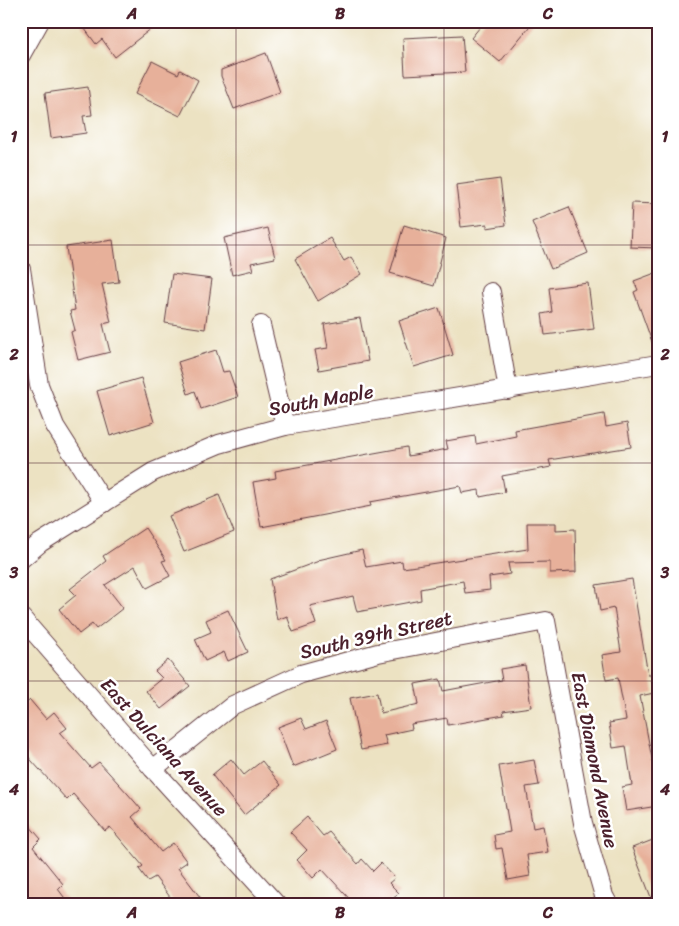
<svg xmlns="http://www.w3.org/2000/svg" width="679" height="926" font-family="Sriracha,sans-serif">
	<style>
		.building { fill: #e7b09a }
		.lines { fill: none; stroke-linecap: round; stroke-linejoin: round }
		.minor-casing { stroke: #623c42; stroke-width: 20 }
		.minor { stroke: #fff; stroke-width: 18 }
		.grid { fill: none; stroke: #4a1f2b; stroke-width: 1; stroke-opacity: 0.55 }
		.labels { text-anchor: middle; dominant-baseline: central; stroke-width: 5; stroke-linejoin: round; paint-order: stroke }
		.street-label { font-size: 19px; fill: #4a1f2b; stroke: #fff }
		.neatline { fill: none; stroke: #4a1f2b; stroke-width: 2 }
		.grid-label { font-size: 16px; text-anchor: middle; font-weight: bold; fill: #4a1f2b }
	</style>
	<rect width="100%" height="100%" fill="#fff"/>
	<filter id="ink" filterUnits="userSpaceOnUse"><feTurbulence type="fractalNoise" baseFrequency=".02" numOctaves="2"/><feDisplacementMap in="SourceGraphic" scale="10" xChannelSelector="R" yChannelSelector="G"/><feConvolveMatrix kernelMatrix="1 2 1 2 8 2 1 2 1" color-interpolation-filters="sRGB"/></filter>
	<filter id="wash" filterUnits="userSpaceOnUse"><feTurbulence type="fractalNoise" baseFrequency=".0096" numOctaves="4" result="noise"/><feDisplacementMap in="SourceGraphic" scale="20" xChannelSelector="R" yChannelSelector="G"/><feGaussianBlur stdDeviation="1.12" result="paint"/><feColorMatrix in="noise" values="0 0 0 0 0 0 0 0 0 0 0 0 0 0 0 0 0 1.4 0 .05"/><feComposite in="paint" operator="in"/></filter>
	<g filter="url(#wash)">
		<rect width="100%" height="100%" fill="#ece2c2"/>
		<g id="blocks">
			<g class="building">
				<path d="M79,21H161L115,57L102,39L96,44Z"/>
				<path d="M485,21H534L500,62L471,38Z"/>
				<path d="M462,35L465,72L405,75L403,38Z"/>
				<path d="M266,53L280,92L234,109L221,76V70Z"/>
				<path d="M152,61L178,74L180,70L198,80L180,116L135,94Z"/>
				<path d="M88,87L92,115L83,116L86,133L51,138L45,93Z"/>
				<path d="M500,179L506,225L487,228V224L461,227L456,185Z"/>
				<path d="M632,203L658,204V248L630,247Z"/>
				<path d="M569,207L588,253L551,269L532,222Z"/>
				<path d="M404,225L446,238L434,286L390,273Z"/>
				<path d="M268,228L275,258L251,263L253,270L232,275L224,238Z"/>
				<path d="M330,238L344,261L351,257L362,274L318,301L295,259Z"/>
				<path d="M113,240L119,282L102,284L111,322L103,324L110,352L78,360L71,332L75,330L70,311L75,310L66,247Z"/>
				<path d="M658,272V352L656,353L634,292L638,290L634,281Z"/>
				<path d="M172,274L212,279L205,329L165,323Z"/>
				<path d="M588,283L594,329L545,335L542,314L552,312L549,288Z"/>
				<path d="M439,308L453,355L414,367L399,321Z"/>
				<path d="M360,318L368,361L319,370L315,350L328,348L324,324Z"/>
				<path d="M216,350L223,372L229,371L238,397L201,409L195,391L188,394L178,362Z"/>
				<path d="M141,378L154,422L110,436L97,391Z"/>
				<path d="M604,414L606,427L627,423L631,447L549,460L551,467L502,476L505,492L480,497L479,490L462,493L460,486L370,502L371,506L261,527L253,482L276,478L275,471L407,447L408,456L448,449L446,441L475,436L476,444L516,436L515,430Z"/>
				<path d="M219,495L234,532L184,552L169,516Z"/>
				<path d="M527,523H556V530L575,529L576,572L550,573V562L508,563L510,574L489,577L490,590L465,593L463,581L420,589L421,600L357,612L353,596L310,606L316,624L293,632L287,616L277,620L270,579L319,561L318,560L362,550L366,567L402,561L403,568L528,549Z"/>
				<path d="M145,528L166,560L162,561L170,576L147,588L135,566L105,585L123,608L96,629L92,624L79,634L59,609L76,595L70,589L106,561L103,556Z"/>
				<path d="M632,579L648,675H651L654,693L640,696L656,780H658V806L626,811L622,787L632,785L626,746L613,748L609,723L626,720L618,678L606,680L602,655L621,652L614,608L600,611L596,585Z"/>
				<path d="M228,610L248,652L228,661L224,652L205,661L195,639L211,632L206,620Z"/>
				<path d="M168,660L190,686L161,709L146,691L162,678L155,671Z"/>
				<path d="M525,665L531,707L503,711L504,715L448,725L447,718L411,724L412,729L384,735L387,745L361,750L350,698L377,693L381,713L419,704L415,684L440,679L443,691L502,680L500,669Z"/>
				<path d="M30,700L46,719L54,712L67,728L60,733L91,768L99,762L128,794L141,809L132,817L161,852L173,843L187,862L178,868L206,905H176L155,877L148,881L139,869L143,866L110,827L105,831L73,794L67,800L31,760L21,748V708Z"/>
				<path d="M301,718L306,729L326,721L337,749L293,767L278,727Z"/>
				<path d="M231,759L244,775L262,761L281,785L244,815L212,775Z"/>
				<path d="M534,760L539,785L526,787L533,828L543,826L548,852L527,855L530,876L508,880L502,848L496,849L494,835L510,832L499,766Z"/>
				<path d="M21,816L41,839L33,847L63,884L58,889L70,905H21Z"/>
				<path d="M307,817L323,836L329,832L358,864L362,859L373,871L381,863L395,878L389,883L399,893L386,905H355L322,869L313,878L297,860L307,850L290,832Z"/>
				<path d="M658,838V905H654L632,848Z"/>
			</g>
		</g>
	</g>
	<g filter="url(#ink)">
		<use href="#blocks" fill-opacity="0" stroke="#623c42" stroke-width="1"/>
		<g class="lines">
			<defs>
				<g id="minor">
					<path d="M21,55L40,21"/>
					<path d="M21,269L39,385L55,426L104,503"/>
					<path d="M491,292L508,390"/>
					<path d="M261,325L285,426"/>
					<path d="M21,559L40,543L153,472L219,444L285,426L658,364"/>
					<path d="M21,617L153,769L277,905"/>
					<path d="M153,769L233,705L301,674L378,653L546,621L583,823L604,896L609,905"/>
				</g>
			</defs>
			<use href="#minor" class="minor-casing"/>
			<use href="#minor" class="minor"/>
		</g>
	</g>
	<path class="grid" d="M236,21V905M444,21V905M21,245H658M21,463H658M21,681H658"/>
	<g class="labels">
		<g class="street-label">
			<text transform="translate(321 400) rotate(-10)">South Maple</text>
			<text transform="translate(376 635) rotate(-13)">South 39th Street</text>
			<text transform="translate(164 747) rotate(48)">East Dulciana Avenue</text>
			<text transform="translate(595 760) rotate(79)">East Diamond Avenue</text>
		</g>
	</g>
	<rect width="679" height="926" fill="none" stroke="#fff" stroke-width="55"/>
	<rect x="28" y="28" width="624" height="870" class="neatline"/>
	<g class="grid-label">
		<text x="132" y="19">A</text>
		<text x="340" y="19">B</text>
		<text x="548" y="19">C</text>
		<text x="14" y="142">1</text>
		<text x="665" y="142">1</text>
		<text x="14" y="360">2</text>
		<text x="665" y="360">2</text>
		<text x="14" y="578">3</text>
		<text x="665" y="578">3</text>
		<text x="14" y="795">4</text>
		<text x="665" y="795">4</text>
		<text x="132" y="918">A</text>
		<text x="340" y="918">B</text>
		<text x="548" y="918">C</text>
	</g>
</svg>
